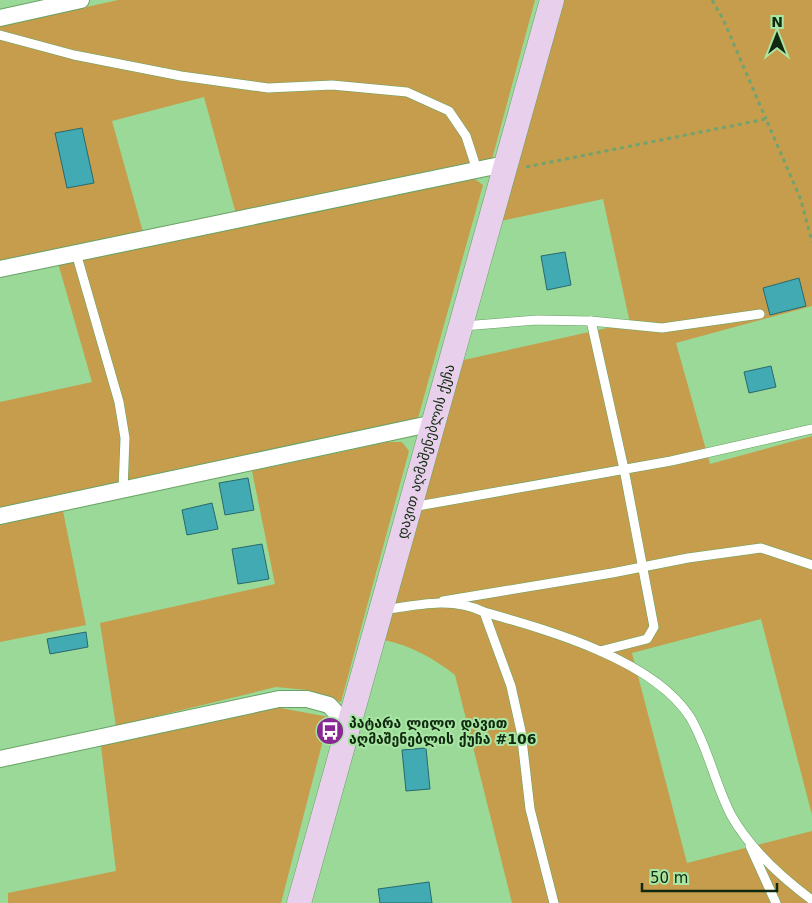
<svg xmlns="http://www.w3.org/2000/svg" width="812" height="903" font-family="'DejaVu Sans','Noto Sans Georgian',sans-serif">
	<style>
		.green { fill: #c59d4c }
		.building { fill: #41aab3; stroke: #28696e }
		.lines { fill: none; stroke-linecap: round; stroke-linejoin: round }
		.lane-casing { stroke: #67a264; stroke-width: 10 }
		.street-casing { stroke: #67a264; stroke-width: 18 }
		.secondary-casing { stroke: #67a264; stroke-width: 25 }
		.path { stroke: #71a36f; stroke-width: 3; stroke-dasharray: 4 4; stroke-linecap: butt }
		.lane { stroke: #fff; stroke-width: 9 }
		.street { stroke: #fff; stroke-width: 16 }
		.secondary { stroke: #e8d0ec; stroke-width: 24 }
		.labels { text-anchor: middle; dominant-baseline: central; stroke-width: 4; stroke-linejoin: round; paint-order: stroke }
		.street-label { font-size: 14px; fill: #112910; stroke: #a8e6a4 }
		.poi-label { font-size: 14px; font-weight: bold; fill: #112910; stroke: #a8e6a4; text-anchor: start }
	</style>
	<rect width="100%" height="100%" fill="#9bd998"/>
	<g class="green">
		<path d="M118,0H535L492,159L236,214L204,97L112,121L143,232L0,261V26Z"/>
		<path d="M560,0H812V306L676,343L710,464L812,436V815L761,619L632,653L687,863L812,831V903H512L455,675C433,658 412,646 384,640L459,361L630,323L603,199L496,222Z"/>
		<path d="M472,177L483,185L418,418L0,511V402L92,382L58,263Z"/>
		<path d="M387,442H402L409,451L341,702L307,690L276,687L116,726L100,623L275,584L252,471Z"/>
		<path d="M63,511L86,625L0,642V523Z"/>
		<path d="M275,707L329,717L281,903H8V893L116,871L101,746Z"/>
	</g>
	<g class="building">
		<path d="M82,128L94,183L67,188L55,133Z"/>
		<path d="M565,252L571,285L547,290L541,256Z"/>
		<path d="M799,278L806,306L770,315L763,288Z"/>
		<path d="M771,366L776,387L749,393L744,372Z"/>
		<path d="M248,478L254,510L225,515L219,483Z"/>
		<path d="M212,503L218,529L187,535L182,510Z"/>
		<path d="M262,544L269,579L238,584L232,549Z"/>
		<path d="M86,632L88,647L50,654L47,639Z"/>
		<path d="M426,748L430,789L406,791L402,750Z"/>
		<path d="M429,882L432,903H380L378,889Z"/>
	</g>
	<g class="lines">
		<defs>
			<g id="lane">
				<path d="M0,35L74,55L181,76L268,88L332,85L407,92L449,111L466,136L477,170"/>
				<path d="M76,253L119,402L125,438L123,490"/>
				<path d="M591,321L624,469L654,627L647,639L600,651"/>
				<path d="M463,326L537,320L591,321L662,328L760,314"/>
				<path d="M412,507L671,461L812,429"/>
				<path d="M443,601L612,573L688,558L761,548L812,565"/>
				<path d="M384,610C416,605 453,596 484,612L511,686L521,731L530,809L554,903"/>
				<path d="M484,612C547,630 653,659 690,717C708,747 715,784 731,815C750,849 781,877 812,900"/>
				<path d="M750,846L776,903"/>
			</g>
			<g id="street">
				<path d="M0,18L81,0"/>
				<path d="M0,269L505,164"/>
				<path d="M0,516L434,423"/>
				<path d="M0,759L279,699H307L329,705L349,727"/>
			</g>
			<g id="secondary">
				<path id="s1" d="M299,903L552,0"/>
			</g>
		</defs>
		<use href="#lane" class="lane-casing"/>
		<use href="#street" class="street-casing"/>
		<use href="#secondary" class="secondary-casing"/>
		<g class="path">
			<path d="M712,0L723,19L766,119"/>
			<path d="M526,167L766,119L801,200L812,242"/>
		</g>
		<use href="#lane" class="lane"/>
		<use href="#street" class="street"/>
		<use href="#secondary" class="secondary"/>
	</g>
	<defs>
		<symbol id="bus-disc" viewBox="-11 -11 22 22"><circle r="9.5" fill="#872893" stroke="#a8e6a4"/><path d="M-5-6H5V4H4V6H2V4H-2V6H-4V4H-5ZM-3.5-4V0h7V-4ZM-3.5 1.2v1.5H-2V1.2ZM2 1.2v1.5H3.5V1.2Z" fill="#fff"/></symbol>
	</defs>
	<g fill-rule="evenodd">
		<use href="#bus-disc" x="314" y="715" width="32" height="32"/>
	</g>
	<g class="labels">
		<g class="street-label">
			<text stroke="none"><textPath href="#s1" startOffset="469">დავით აღმაშენებლის ქუჩა</textPath></text>
		</g>
		<g class="poi-label">
			<text x="349" y="723">პატარა ლილო დავით<tspan x="349" dy="16">აღმაშენებლის ქუჩა #106</tspan></text>
		</g>
	</g>
	<g transform="translate(777 35)" stroke="#a8e6a4" stroke-width="4" paint-order="stroke">
	<path d="M0-4L9 19L0 12L-9 19Z" fill="#112910"/>
	<text y="-8" font-size="14" font-weight="bold" text-anchor="middle" fill="#112910">N</text>
	</g>
	<path d="M642 883v8h135v-8" fill="none" stroke="#112910" stroke-width="2.5"/>
	<text x="650" y="883" font-size="15" fill="#112910" stroke="#a8e6a4" stroke-width="4" paint-order="stroke">50 m</text>
</svg>
